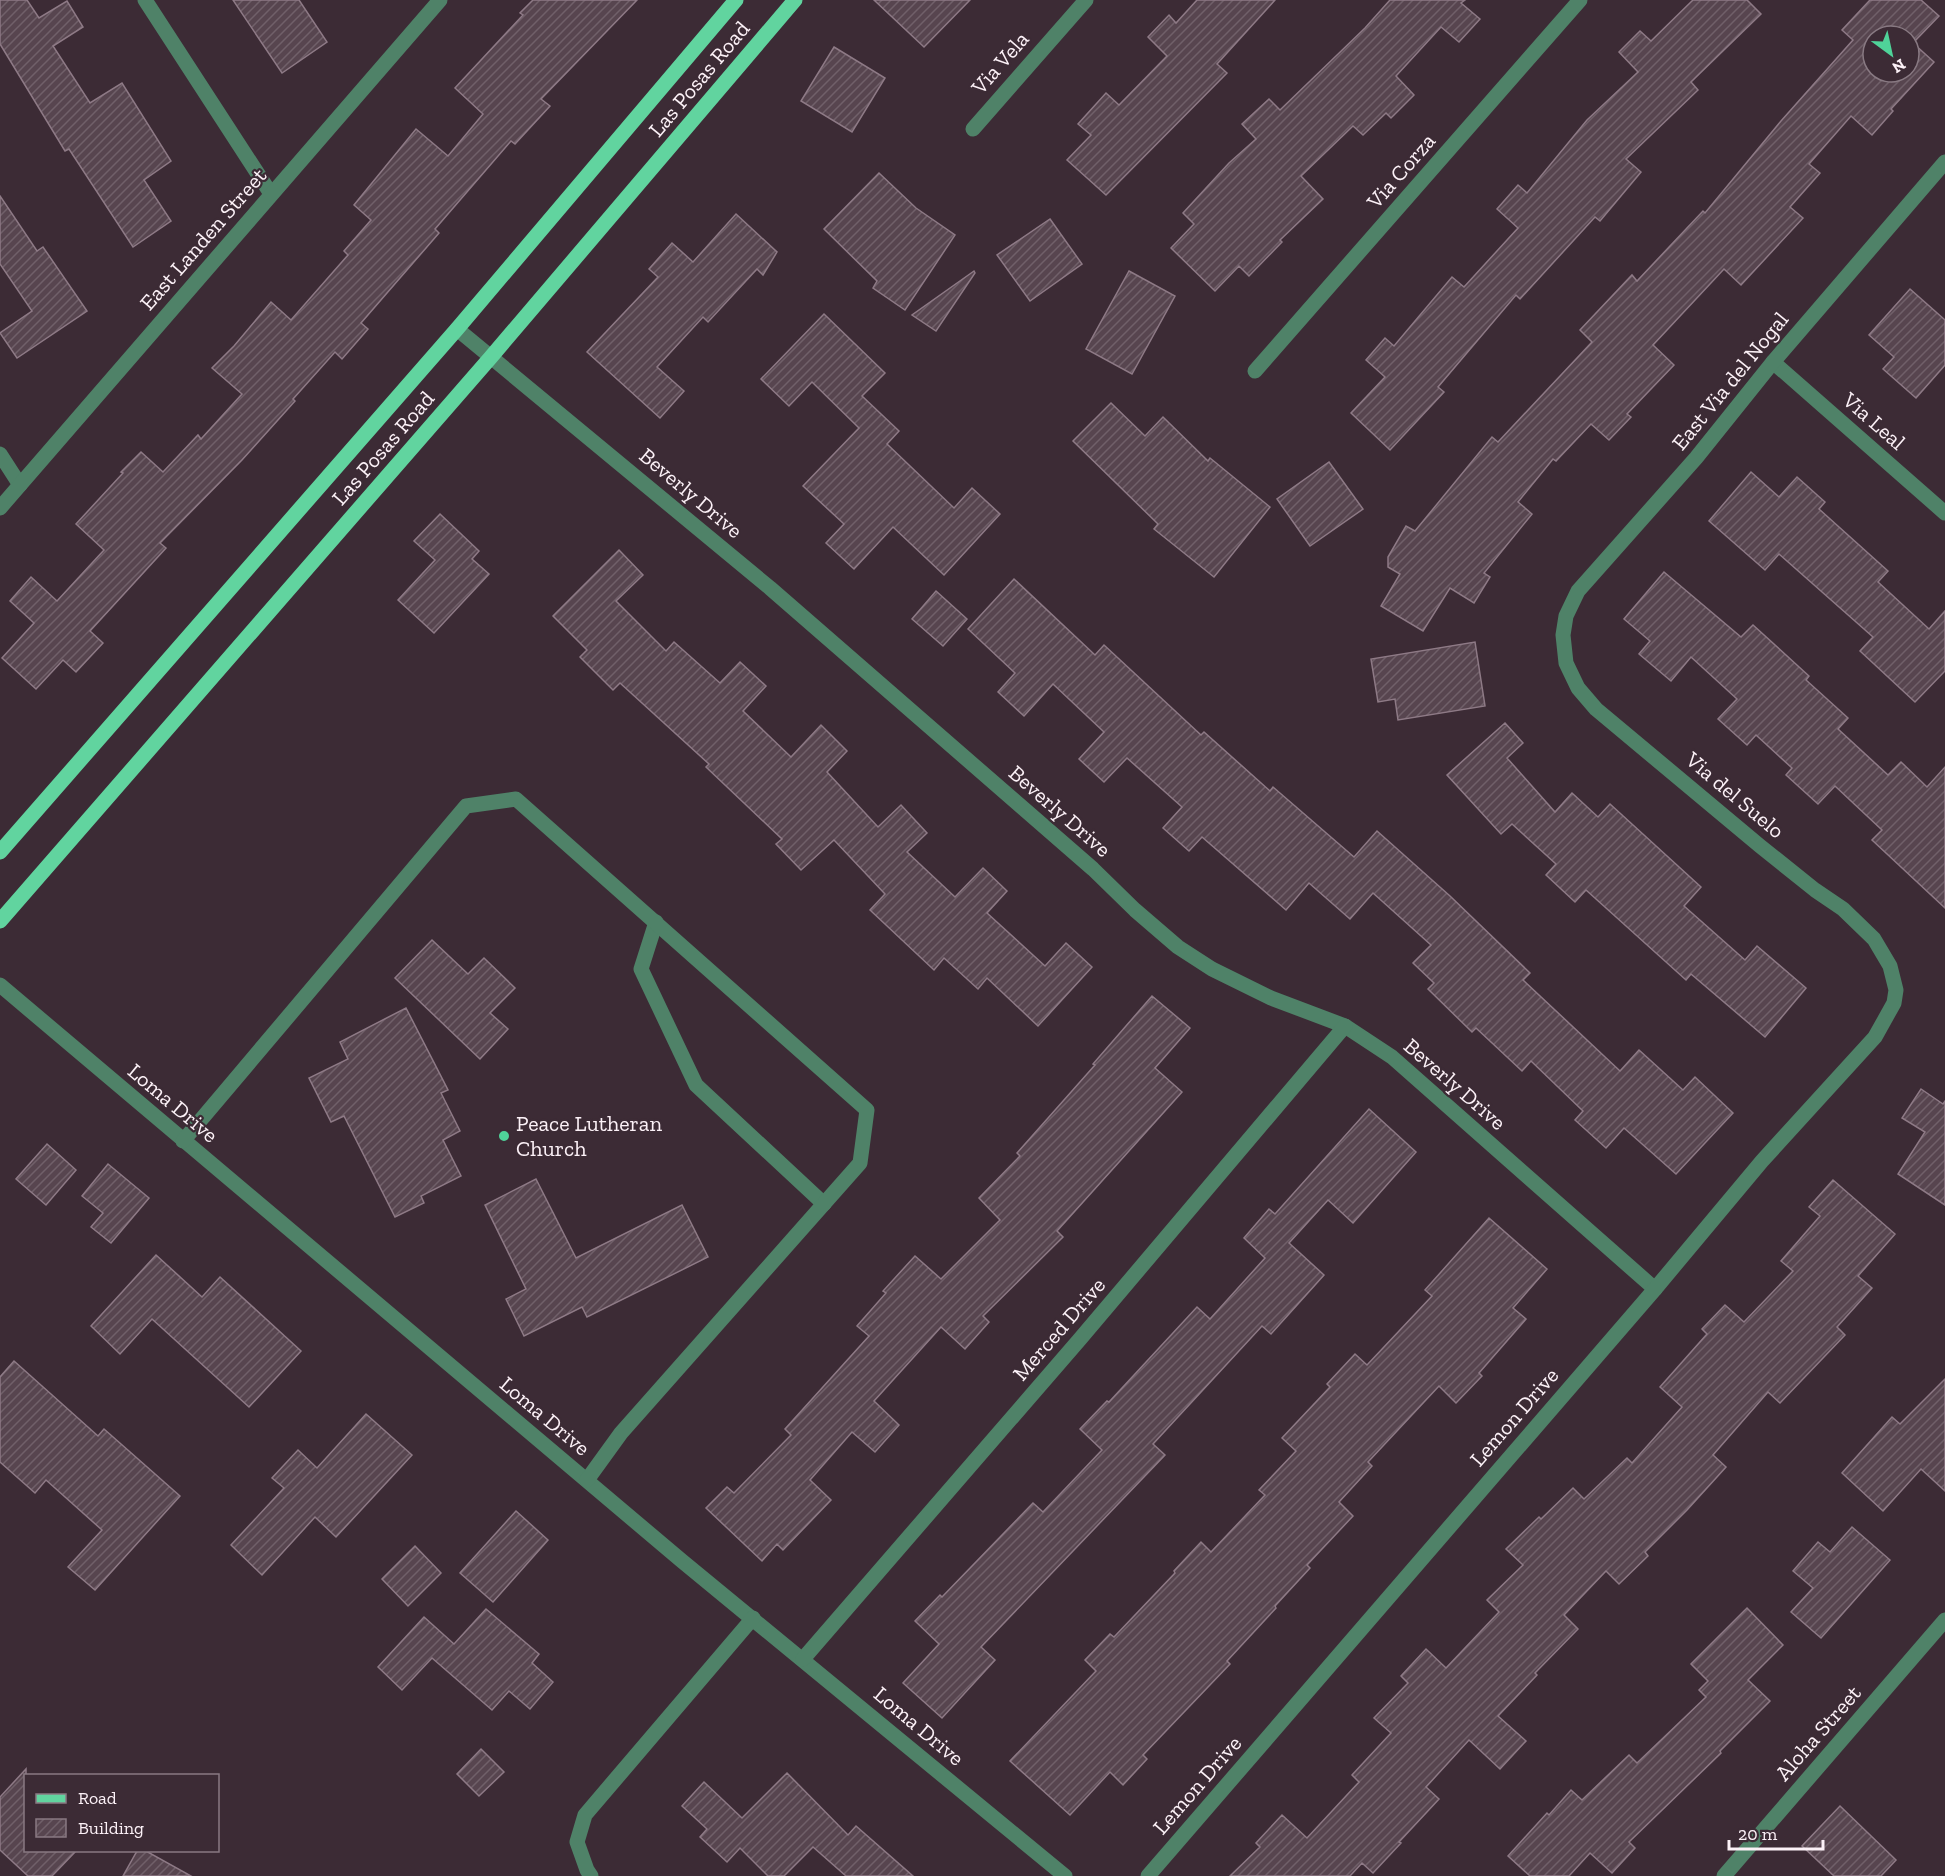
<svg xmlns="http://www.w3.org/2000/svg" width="1945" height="1876" font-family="'Zilla Slab',serif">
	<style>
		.building { fill: url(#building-hatch); stroke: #8e7a86; stroke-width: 1.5; fill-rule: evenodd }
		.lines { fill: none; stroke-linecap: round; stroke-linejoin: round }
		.minor { stroke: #4f8268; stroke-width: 15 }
		.major { stroke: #61d49f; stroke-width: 15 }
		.poi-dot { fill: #4fd399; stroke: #3c2b35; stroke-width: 2 }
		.labels { text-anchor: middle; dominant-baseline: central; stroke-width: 4.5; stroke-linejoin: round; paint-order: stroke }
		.street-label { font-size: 22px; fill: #fcf1f7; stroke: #3c2b35 }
		.poi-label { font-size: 22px; fill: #fcf1f7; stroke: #3c2b35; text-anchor: start }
	</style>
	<defs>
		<pattern id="building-hatch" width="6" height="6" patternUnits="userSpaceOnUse" patternTransform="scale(1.5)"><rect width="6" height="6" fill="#57454f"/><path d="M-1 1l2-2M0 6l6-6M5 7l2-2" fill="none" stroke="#706069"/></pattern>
	</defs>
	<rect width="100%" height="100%" fill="#3c2b35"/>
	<g class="building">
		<path d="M0,0H27L39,18L67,1L83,27L53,46L90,103L122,83L171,161L144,180L171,221L133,247L69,149L65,151L0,44Z"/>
		<path d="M233,0H299L327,42L282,73Z"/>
		<path d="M533,0H637L541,99L550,106L515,144L511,141L435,229L439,233L361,323L368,329L342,359L335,352L293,399L295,401L242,460L160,543L166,548L90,631L103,643L76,672L63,660L36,689L2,658L34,623L10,601L31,577L57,601L104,550L76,524L123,473L121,472L141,452L163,472L198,435L201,439L242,394L212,368L234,346L271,302L291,320L348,255L344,251L371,220L354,205L416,129L448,156L483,114L455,88L523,15L520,13Z"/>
		<path d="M874,0H970L924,47Z"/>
		<path d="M1197,0H1275L1217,64L1227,73L1106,195L1067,160L1091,135L1078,124L1106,93L1119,105L1167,56L1148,37L1169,15L1176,23Z"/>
		<path d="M1390,0H1465L1461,3L1480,19L1459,42L1441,27L1396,76L1414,95L1391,118L1386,113L1363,135L1353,126L1301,176L1323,199L1280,240L1282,242L1249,276L1239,266L1215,291L1171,248L1194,224L1183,213L1229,163L1256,139L1242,124L1269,99L1280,110L1365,28Z"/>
		<path d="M1693,0H1747L1761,14L1691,82L1698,90L1626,159L1641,172L1600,221L1595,217L1520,299L1516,295L1438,387L1444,392L1390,450L1351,413L1385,377L1366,360L1385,338L1394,346L1452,277L1464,287L1518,228L1497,209L1518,185L1527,193L1587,120L1638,72L1619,52L1640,31L1651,41Z"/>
		<path d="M1870,0H1921L1939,16L1913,43L1934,62L1891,109L1893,111L1872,135L1851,116L1809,164L1820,173L1790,207L1803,218L1741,285L1724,269L1653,345L1674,365L1627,414L1631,417L1609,440L1591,424L1556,461L1553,459L1518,502L1532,514L1484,573L1490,577L1474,603L1450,588L1423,631L1381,606L1400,574L1388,567V557L1406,526L1415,531L1492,437L1498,442L1592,342L1580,330L1632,275L1637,281L1703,211L1705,213L1781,121L1853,40L1842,30ZM1873,36H1909V72H1873Z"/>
		<path d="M834,47L885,78L852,132L801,101Z"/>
		<path d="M879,173L916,208L955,235L905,310L873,288L877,281L824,229Z"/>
		<path d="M0,196L37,251L43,247L87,311L17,358L0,333L32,311L0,264Z"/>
		<path d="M736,214L777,252L763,275L757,269L708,322L703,317L657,367L684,391L660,418L587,352L658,277L649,269L672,243L693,262Z"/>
		<path d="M1050,219L1082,264L1030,301L997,255Z"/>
		<path d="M974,271L975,273L936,331L912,315Z"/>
		<path d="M1129,271L1175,296L1132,374L1086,349Z"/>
		<path d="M1910,289L1945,320V365L1916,398L1883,369L1894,357L1869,335Z"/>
		<path d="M824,314L885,373L862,396L899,431L887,444L954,508L972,488L1000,514L944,575L893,527L854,569L826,543L844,524L803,486L859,428L812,382L789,406L761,379Z"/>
		<path d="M1111,403L1145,436L1163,417L1208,461L1210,458L1270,507L1214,577L1154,529L1158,524L1073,441Z"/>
		<path d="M1329,462L1363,509L1310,546L1277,499Z"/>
		<path d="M1751,472L1779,497L1797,477L1825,502L1819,509L1888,571L1878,582L1929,629L1945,611V671L1915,702L1860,651L1873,637L1779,554L1765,570L1709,521Z"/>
		<path d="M440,514L479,551L472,559L489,574L434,633L398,600L435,560L414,541Z"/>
		<path d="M619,550L643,575L616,601L666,651L674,642L720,683L740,662L766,686L743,711L791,757L821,725L847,751L827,772L878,827L901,805L927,833L907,852L955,897L983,868L1007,891L987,913L1045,966L1066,943L1092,967L1038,1026L987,978L978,989L944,958L934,970L870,910L885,894L834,840L801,870L776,844L782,839L706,767L709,764L620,683L613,690L580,657L587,650L553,616Z"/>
		<path d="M1664,572L1741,637L1753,625L1809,676L1806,680L1848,718L1838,729L1888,775L1901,762L1927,787L1945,767V908L1872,840L1882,830L1835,786L1818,804L1786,775L1792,768L1756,735L1747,745L1718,719L1737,699L1691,657L1671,681L1639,654L1650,641L1624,619Z"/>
		<path d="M1014,579L1095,655L1104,645L1201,735L1204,732L1270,791L1273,787L1354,857L1377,831L1450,896L1530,973L1523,980L1620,1071L1639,1050L1683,1090L1695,1077L1733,1113L1676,1174L1624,1128L1606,1148L1575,1120L1583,1111L1531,1061L1522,1071L1476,1028L1472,1032L1428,989L1434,983L1413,963L1431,945L1373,893L1350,919L1309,883L1286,910L1202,837L1189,851L1163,828L1182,807L1127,758L1104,782L1079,759L1104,732L1053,684L1024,716L998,692L1015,673L968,629Z"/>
		<path d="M936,591L967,619L943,646L912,619Z"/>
		<path d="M1475,642L1485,706L1398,720L1395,699L1378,702L1371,659Z"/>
		<path d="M1505,723L1523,743L1507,758L1555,812L1572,793L1598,817L1610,804L1701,887L1684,906L1745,960L1757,946L1806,988L1765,1037L1691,974L1686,980L1586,890L1575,902L1546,875L1556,864L1512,824L1501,834L1447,775Z"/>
		<path d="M432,940L468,974L484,958L515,988L490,1013L508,1029L480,1059L395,978Z"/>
		<path d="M1152,996L1190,1028L1155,1068L1182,1092L1057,1231L1063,1237L983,1316L989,1322L965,1349L941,1327L874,1401L899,1425L875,1452L852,1432L810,1480L831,1500L783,1550L777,1544L762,1561L706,1508L727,1487L734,1493L791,1435L785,1429L869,1336L857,1326L886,1293L883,1291L915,1256L941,1279L1000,1220L979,1198L1020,1156L1017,1153L1095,1065L1093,1064Z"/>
		<path d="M406,1008L448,1090L441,1093L460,1131L443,1140L461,1176L421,1196L424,1203L395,1217L344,1116L331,1122L309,1078L348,1059L340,1042Z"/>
		<path d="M1921,1089L1943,1104L1945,1101V1205L1898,1174L1925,1132L1902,1118Z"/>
		<path d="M1369,1109L1416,1152L1353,1223L1328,1200L1289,1243L1324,1275L1271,1334L1262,1326L1153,1444L1165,1455L981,1647L995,1660L942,1718L903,1683L939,1644L915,1621L940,1595L942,1597L1033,1503L1043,1512L1102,1450L1080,1429L1107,1401L1109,1402L1197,1307L1210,1319L1265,1258L1244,1238L1269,1209L1275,1214Z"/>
		<path d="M47,1144L76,1170L46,1205L16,1179Z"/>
		<path d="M108,1164L149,1198L111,1243L91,1227L103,1213L82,1196Z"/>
		<path d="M536,1179L576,1258L682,1205L708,1257L587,1317L582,1307L524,1336L506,1299L526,1289L485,1205Z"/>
		<path d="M1833,1180L1895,1234L1858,1276L1872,1288L1837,1327L1845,1335L1780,1403L1768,1392L1713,1455L1726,1467L1687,1510L1645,1552L1648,1556L1619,1584L1606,1571L1564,1615L1578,1629L1535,1673L1537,1675L1498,1716L1526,1741L1500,1769L1469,1740L1426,1787L1439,1799L1399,1842L1401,1843L1373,1873L1362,1863L1350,1876H1230L1260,1847L1256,1843L1282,1815L1307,1838L1359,1782L1352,1775L1391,1733L1374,1718L1408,1683L1401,1676L1426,1649L1446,1668L1499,1612L1487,1600L1523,1565L1506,1549L1539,1517L1541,1519L1573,1488L1584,1499L1627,1458L1632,1463L1682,1407L1660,1387L1707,1334L1702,1329L1725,1305L1744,1322L1793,1271L1781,1261L1820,1216L1809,1207Z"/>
		<path d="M1489,1218L1547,1269L1513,1308L1526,1319L1479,1373L1482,1376L1456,1403L1439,1386L1368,1462L1372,1466L1339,1502L1353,1516L1307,1565L1310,1568L1275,1606L1276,1608L1227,1661L1230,1664L1143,1755L1147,1759L1123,1785L1110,1772L1070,1815L1010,1761L1096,1671L1085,1660L1110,1634L1114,1637L1175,1573L1174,1571L1201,1542L1211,1552L1265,1495L1259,1490L1296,1451L1282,1438L1330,1387L1327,1384L1355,1354L1367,1365L1432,1296L1425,1290Z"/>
		<path d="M156,1255L202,1297L220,1277L301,1351L249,1407L152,1319L120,1354L91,1326Z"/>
		<path d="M14,1361L98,1436L104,1429L180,1496L95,1590L68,1567L102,1530L46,1480L35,1493L0,1462V1377Z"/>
		<path d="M1945,1379V1491L1921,1469L1883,1511L1842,1473L1892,1417L1900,1424Z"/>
		<path d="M366,1414L412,1455L336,1537L315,1517L262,1575L231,1545L284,1488L272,1478L298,1450L317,1468Z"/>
		<path d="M516,1511L548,1540L493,1602L460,1573Z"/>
		<path d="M1852,1527L1890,1560L1821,1638L1791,1612L1813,1588L1793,1571L1818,1542L1830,1552Z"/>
		<path d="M415,1546L441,1573L408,1606L382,1579Z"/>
		<path d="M1747,1608L1783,1645L1748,1680L1770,1701L1720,1751L1721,1753L1629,1842L1635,1848L1612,1873L1590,1853L1569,1876H1530L1508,1856L1547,1813L1549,1815L1571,1790L1582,1800L1629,1755L1637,1763L1706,1697L1699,1690L1708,1681L1691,1664Z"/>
		<path d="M486,1609L539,1654L532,1663L553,1682L530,1709L509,1691L492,1710L432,1658L402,1690L378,1667L424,1617L454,1644Z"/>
		<path d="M481,1749L504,1772L479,1796L457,1774Z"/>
		<path d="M26,1769V1851H76L52,1876H28L0,1850V1797Z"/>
		<path d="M787,1773L848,1835L856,1826L913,1876H846L813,1847L784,1876H768L740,1848L727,1862L700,1837L707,1829L682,1806L704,1782L742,1818Z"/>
		<path d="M1840,1806L1896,1860L1881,1876H1834L1802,1846Z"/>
		<path d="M137,1851H146L191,1876H123Z"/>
	</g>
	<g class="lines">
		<g class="minor">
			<path d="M145,0L271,194"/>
			<path d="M973,129L1086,0"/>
			<path d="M457,329L770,588L1093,869L1135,910L1178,947L1212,969L1271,998L1345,1026L1392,1057L1655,1289"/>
			<path d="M1773,362L1945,513"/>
			<path d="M1255,371L1580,0"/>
			<path d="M0,454L20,485"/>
			<path d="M0,508L440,0"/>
			<path d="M656,922L641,969L696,1085L824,1204"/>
			<path d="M0,985L682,1561L1065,1876"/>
			<path d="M183,1141L466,806L516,799L867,1110L860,1163L621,1433L587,1480"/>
			<path d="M803,1659L1080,1339L1345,1026"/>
			<path d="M591,1876L587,1870L577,1842L585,1815L753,1618"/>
			<path d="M1148,1876L1655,1289L1762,1161L1875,1037L1894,1003L1896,990L1890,966L1874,939L1843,909L1815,890L1760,846L1596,709L1578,688L1566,663L1563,635L1566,616L1578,591L1696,458L1773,362L1945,162"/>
			<path d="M1724,1876L1945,1620"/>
		</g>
		<g class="major">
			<path d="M0,852L457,329L736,0"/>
			<path d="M0,921L491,357L795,0"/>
		</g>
	</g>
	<circle class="poi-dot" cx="504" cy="1136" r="6"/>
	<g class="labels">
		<g class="street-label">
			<text transform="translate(1000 63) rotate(-49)">Via Vela</text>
			<text transform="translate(699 79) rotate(-50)">Las Posas Road</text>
			<text transform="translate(1401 171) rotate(-49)">Via Corza</text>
			<text transform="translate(203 239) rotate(-49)">East Landen Street</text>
			<text transform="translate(1730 381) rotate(-51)">East Via del Nogal</text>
			<text transform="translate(1874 421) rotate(41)">Via Leal</text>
			<text transform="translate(383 448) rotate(-49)">Las Posas Road</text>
			<text transform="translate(691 493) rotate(40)">Beverly Drive</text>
			<text transform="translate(1735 795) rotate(40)">Via del Suelo</text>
			<text transform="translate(1060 811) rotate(41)">Beverly Drive</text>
			<text transform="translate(1455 1084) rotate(41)">Beverly Drive</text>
			<text transform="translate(173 1103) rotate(40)">Loma Drive</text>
			<text transform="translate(1059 1329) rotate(-49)">Merced Drive</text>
			<text transform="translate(545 1416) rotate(40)">Loma Drive</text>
			<text transform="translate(1514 1417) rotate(-49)">Lemon Drive</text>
			<text transform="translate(919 1726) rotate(40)">Loma Drive</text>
			<text transform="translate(1818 1733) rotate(-49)">Aloha Street</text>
			<text transform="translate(1197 1785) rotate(-49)">Lemon Drive</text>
		</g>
		<g class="poi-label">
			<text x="516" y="1123">Peace Lutheran<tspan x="516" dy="25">Church</tspan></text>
		</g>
	</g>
	<rect x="24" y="1774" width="195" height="78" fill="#3c2b35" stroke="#897a83" stroke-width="1.5"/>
	<rect x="36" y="1794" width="30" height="9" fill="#61d49f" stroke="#897a83" stroke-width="1.5"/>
	<text x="78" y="1804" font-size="18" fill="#fcf1f7">Road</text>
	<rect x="36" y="1819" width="30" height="18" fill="url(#building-hatch)" stroke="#897a83" stroke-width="1.5"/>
	<text x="78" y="1834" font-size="18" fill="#fcf1f7">Building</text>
	<g transform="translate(1891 54) rotate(147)"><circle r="28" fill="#3c2b35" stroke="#897a83" stroke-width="1.5"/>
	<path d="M0-4.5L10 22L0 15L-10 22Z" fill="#4fd399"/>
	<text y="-9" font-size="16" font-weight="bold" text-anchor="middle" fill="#fcf1f7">N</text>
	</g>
	<path d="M1729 1840v9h94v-9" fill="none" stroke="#fcf1f7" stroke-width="3"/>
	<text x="1738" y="1840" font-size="18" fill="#fcf1f7" stroke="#3c2b35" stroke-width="4.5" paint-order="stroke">20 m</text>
</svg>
